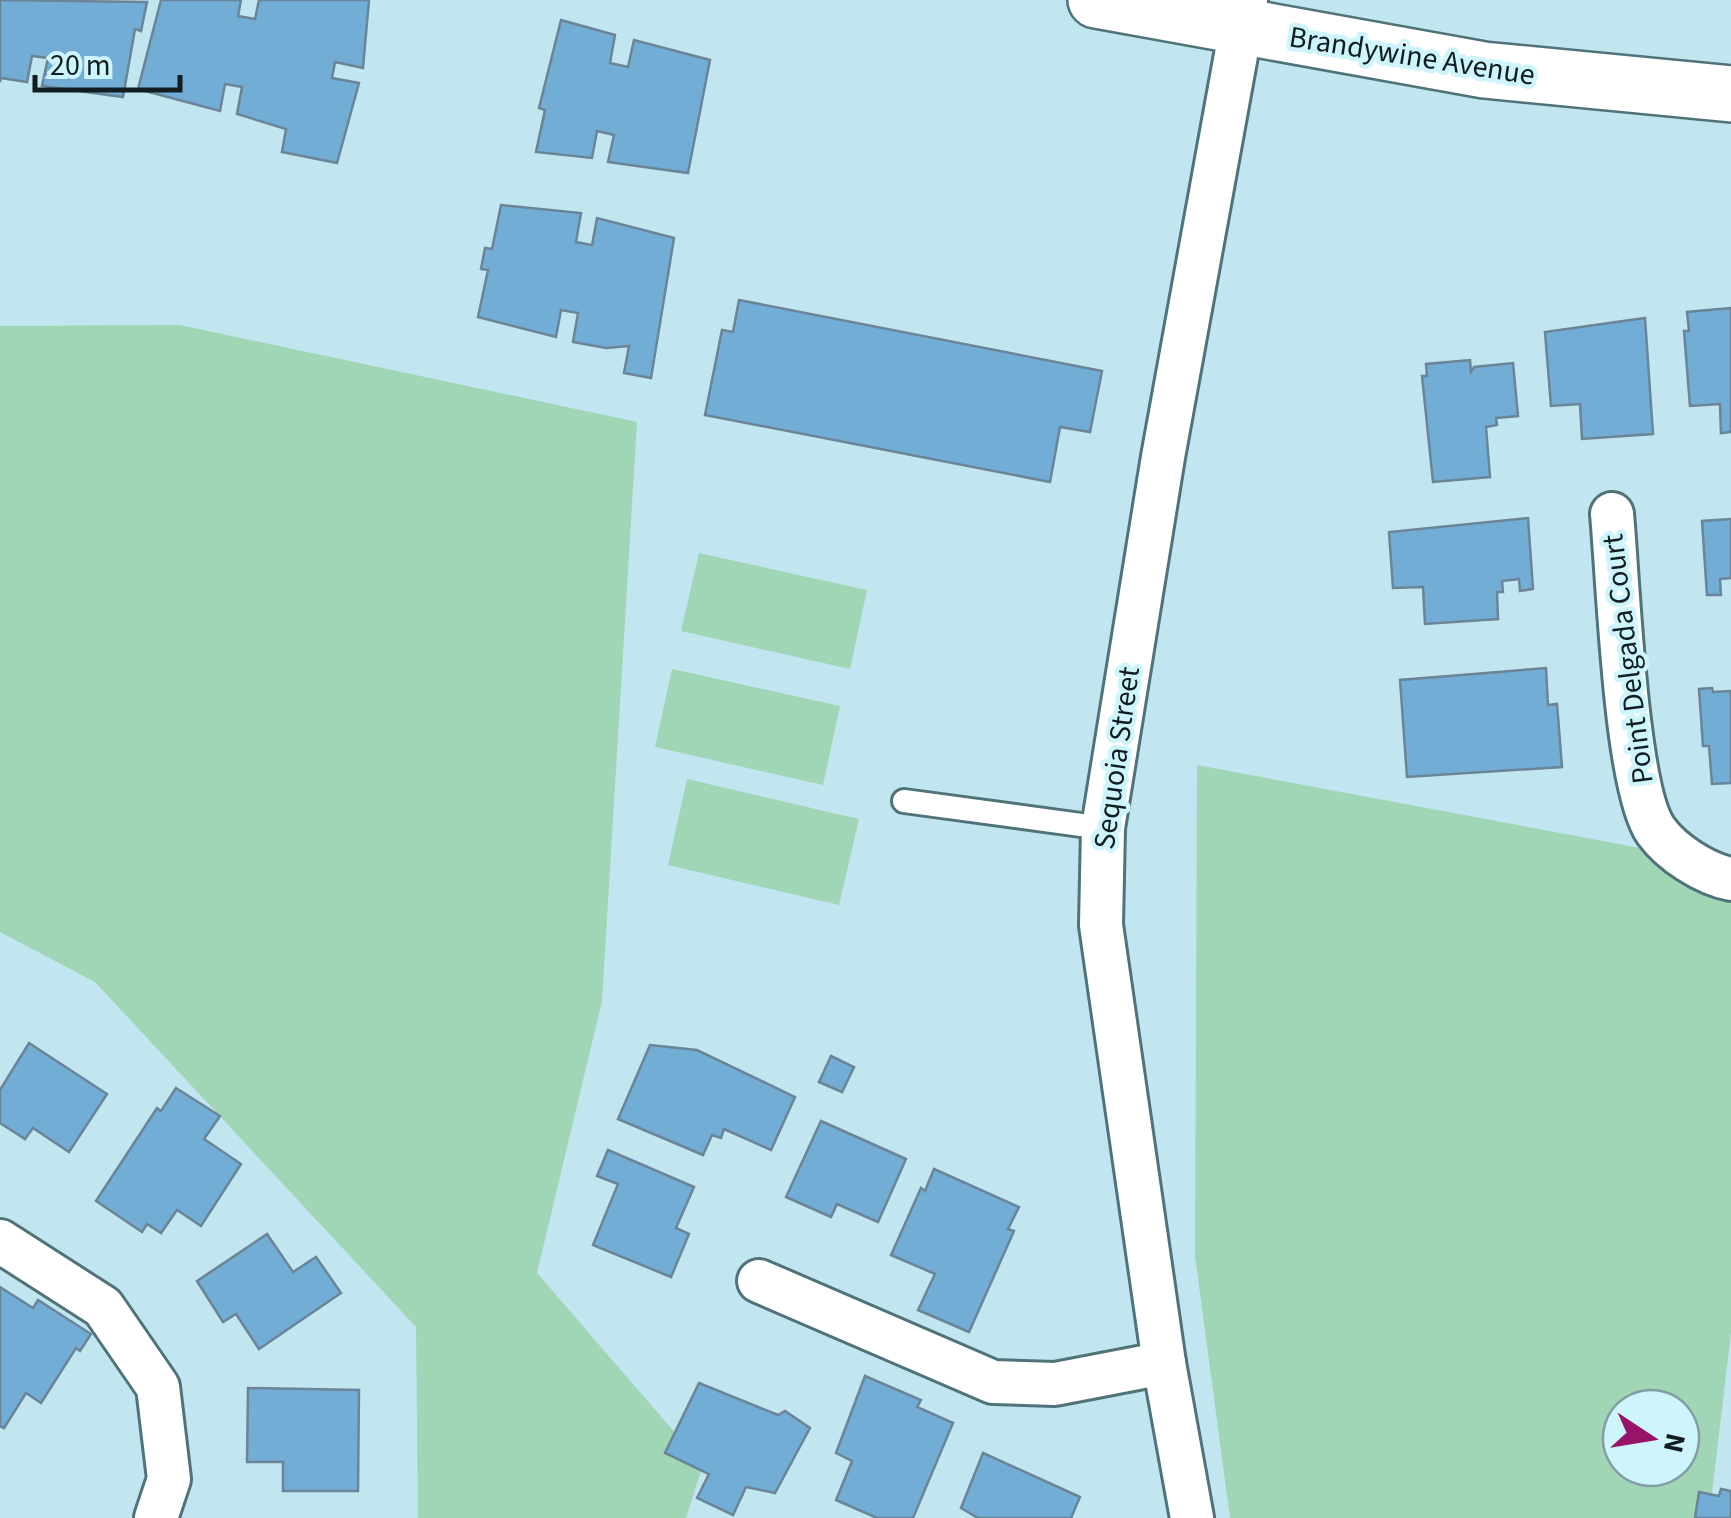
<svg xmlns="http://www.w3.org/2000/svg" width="1731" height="1518" font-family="'Source Sans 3',sans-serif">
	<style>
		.green { fill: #a0d5b6; fill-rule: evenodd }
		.building { fill: #72add6; stroke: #6b8497; stroke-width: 2.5 }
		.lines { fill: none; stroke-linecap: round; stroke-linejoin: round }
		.service-casing { stroke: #507279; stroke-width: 28 }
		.minor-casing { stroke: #507279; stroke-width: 48 }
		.tertiary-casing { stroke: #507279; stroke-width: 60 }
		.service { stroke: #fff; stroke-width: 22 }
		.minor { stroke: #fff; stroke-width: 42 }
		.tertiary { stroke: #fff; stroke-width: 55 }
		.labels { text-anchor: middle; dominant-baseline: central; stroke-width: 9; stroke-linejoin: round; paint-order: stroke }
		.street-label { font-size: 30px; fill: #101e21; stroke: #cef4fc }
	</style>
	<rect width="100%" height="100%" fill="#c1e6ef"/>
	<g class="green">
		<path d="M180,325L637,422L602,1001L537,1273L703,1465L686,1518H418L416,1327L95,982L0,932V326Z"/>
		<path d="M699,553L867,590L850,669L681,631Z"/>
		<path d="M672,669L840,706L823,785L655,747Z"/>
		<path d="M1197,765L1731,865V1333L1709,1518H1230L1195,1256ZM1621,1408H1681V1468H1621Z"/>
		<path d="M687,779L859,819L839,905L668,865Z"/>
	</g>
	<g class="building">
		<path d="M0,0L147,2L141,31L135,29L123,97L42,86L48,58L32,56L27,82L1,78L0,82Z"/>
		<path d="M161,0H241L238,16L255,19L259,0H369L363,68L335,62L332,78L359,83L337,163L282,152L286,129L237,114L242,87L225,84L220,111L138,89Z"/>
		<path d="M561,20L615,35L610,63L628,67L634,40L710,60L688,173L608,162L614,135L597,131L592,158L536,152L545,110L539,108Z"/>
		<path d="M501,205L581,213L576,242L592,245L597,218L674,238L651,378L624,373L629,346L606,348L573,342L578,313L561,310L556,337L478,317L488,270L481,269L485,248L492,249Z"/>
		<path d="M739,300L1102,371L1090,432L1060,427L1050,482L705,415L722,330L733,332Z"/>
		<path d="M1731,308V432L1721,433L1720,404L1690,406L1684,331H1689L1687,312Z"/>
		<path d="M1645,318L1653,434L1582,439L1580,404L1551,406L1545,332Z"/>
		<path d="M1470,360L1471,372L1474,367L1513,363L1518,416L1496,418L1497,425L1486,427L1490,477L1433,482L1422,376H1427L1426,364Z"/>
		<path d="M1528,518L1533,589L1520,591L1519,579L1502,581L1503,592H1497L1498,619L1425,624L1423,587L1393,588L1389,532Z"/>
		<path d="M1731,519V578L1720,579L1721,595H1707L1702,521Z"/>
		<path d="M1546,668L1548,705L1557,704L1562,767L1407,777L1400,680Z"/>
		<path d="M1712,688L1713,692L1731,691V783L1712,784L1709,746H1703L1699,689Z"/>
		<path d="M29,1043L107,1094L69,1152L33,1128L25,1139L0,1123V1090Z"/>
		<path d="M650,1045L697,1050L795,1097L771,1150L724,1129L721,1138L712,1135L703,1155L618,1119Z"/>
		<path d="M831,1056L854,1067L842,1092L819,1082Z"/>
		<path d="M176,1088L220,1116L204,1139L241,1164L201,1226L177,1210L161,1233L147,1224L142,1232L96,1201L157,1108L161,1111Z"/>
		<path d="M821,1121L906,1159L878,1222L837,1204L831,1217L786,1197Z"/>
		<path d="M608,1150L694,1187L676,1228L689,1234L671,1277L593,1245L618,1184L597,1176Z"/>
		<path d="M934,1169L1019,1207L1008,1229L1014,1231L969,1332L918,1310L935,1274L891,1255L921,1188L925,1191Z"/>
		<path d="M267,1234L293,1272L316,1257L341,1293L259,1349L236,1314L223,1322L197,1281Z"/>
		<path d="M0,1287L33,1308L38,1300L91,1334L80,1351L76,1348L41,1403L26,1393L4,1428L0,1426Z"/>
		<path d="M865,1376L921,1400L917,1407L953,1423L913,1518H877L836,1500L852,1461L836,1453Z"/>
		<path d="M699,1383L778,1415L785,1411L810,1428L775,1493L746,1487L733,1515L697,1498L709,1474L665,1453Z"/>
		<path d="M248,1388L359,1390L358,1491H283V1462H247Z"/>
		<path d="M983,1453L1080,1497L1071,1518H978L961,1508Z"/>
		<path d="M1721,1489L1731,1491V1518H1695L1699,1492L1719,1496Z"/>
	</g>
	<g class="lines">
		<defs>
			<path id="service" d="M904,801L1103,828"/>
			<g id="minor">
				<path d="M1612,514C1618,577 1625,788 1656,831C1672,853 1705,874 1731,879"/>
				<path d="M0,1241L103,1307L158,1387L169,1479L156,1518"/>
				<path d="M759,1281L993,1382L1055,1384L1164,1363"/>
				<path d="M1192,1518L1164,1363L1101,925L1103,828L1163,457L1246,0"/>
			</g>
			<path id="tertiary" d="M1096,0L1484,70L1731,94"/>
		</defs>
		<use href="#service" class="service-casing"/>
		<use href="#minor" class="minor-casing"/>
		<use href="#tertiary" class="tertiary-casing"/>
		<use href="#service" class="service"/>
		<use href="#minor" class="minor"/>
		<use href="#tertiary" class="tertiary"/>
	</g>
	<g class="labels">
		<g class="street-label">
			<text transform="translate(1412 56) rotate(9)">Brandywine Avenue</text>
			<text transform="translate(1628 659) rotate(-97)">Point Delgada Court</text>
			<text transform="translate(1117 758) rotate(-82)">Sequoia Street</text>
		</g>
	</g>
	<g transform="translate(1651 1438) rotate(102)"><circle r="48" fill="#cef4fc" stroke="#829ea4" stroke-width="2.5"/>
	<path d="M0-8L18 38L0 25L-18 38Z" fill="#981469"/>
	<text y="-15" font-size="28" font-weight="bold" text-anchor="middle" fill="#101e21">N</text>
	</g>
	<path d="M35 75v15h145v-15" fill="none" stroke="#101e21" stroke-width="5"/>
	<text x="50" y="75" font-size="30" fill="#101e21" stroke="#cef4fc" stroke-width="8" paint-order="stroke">20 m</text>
</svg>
